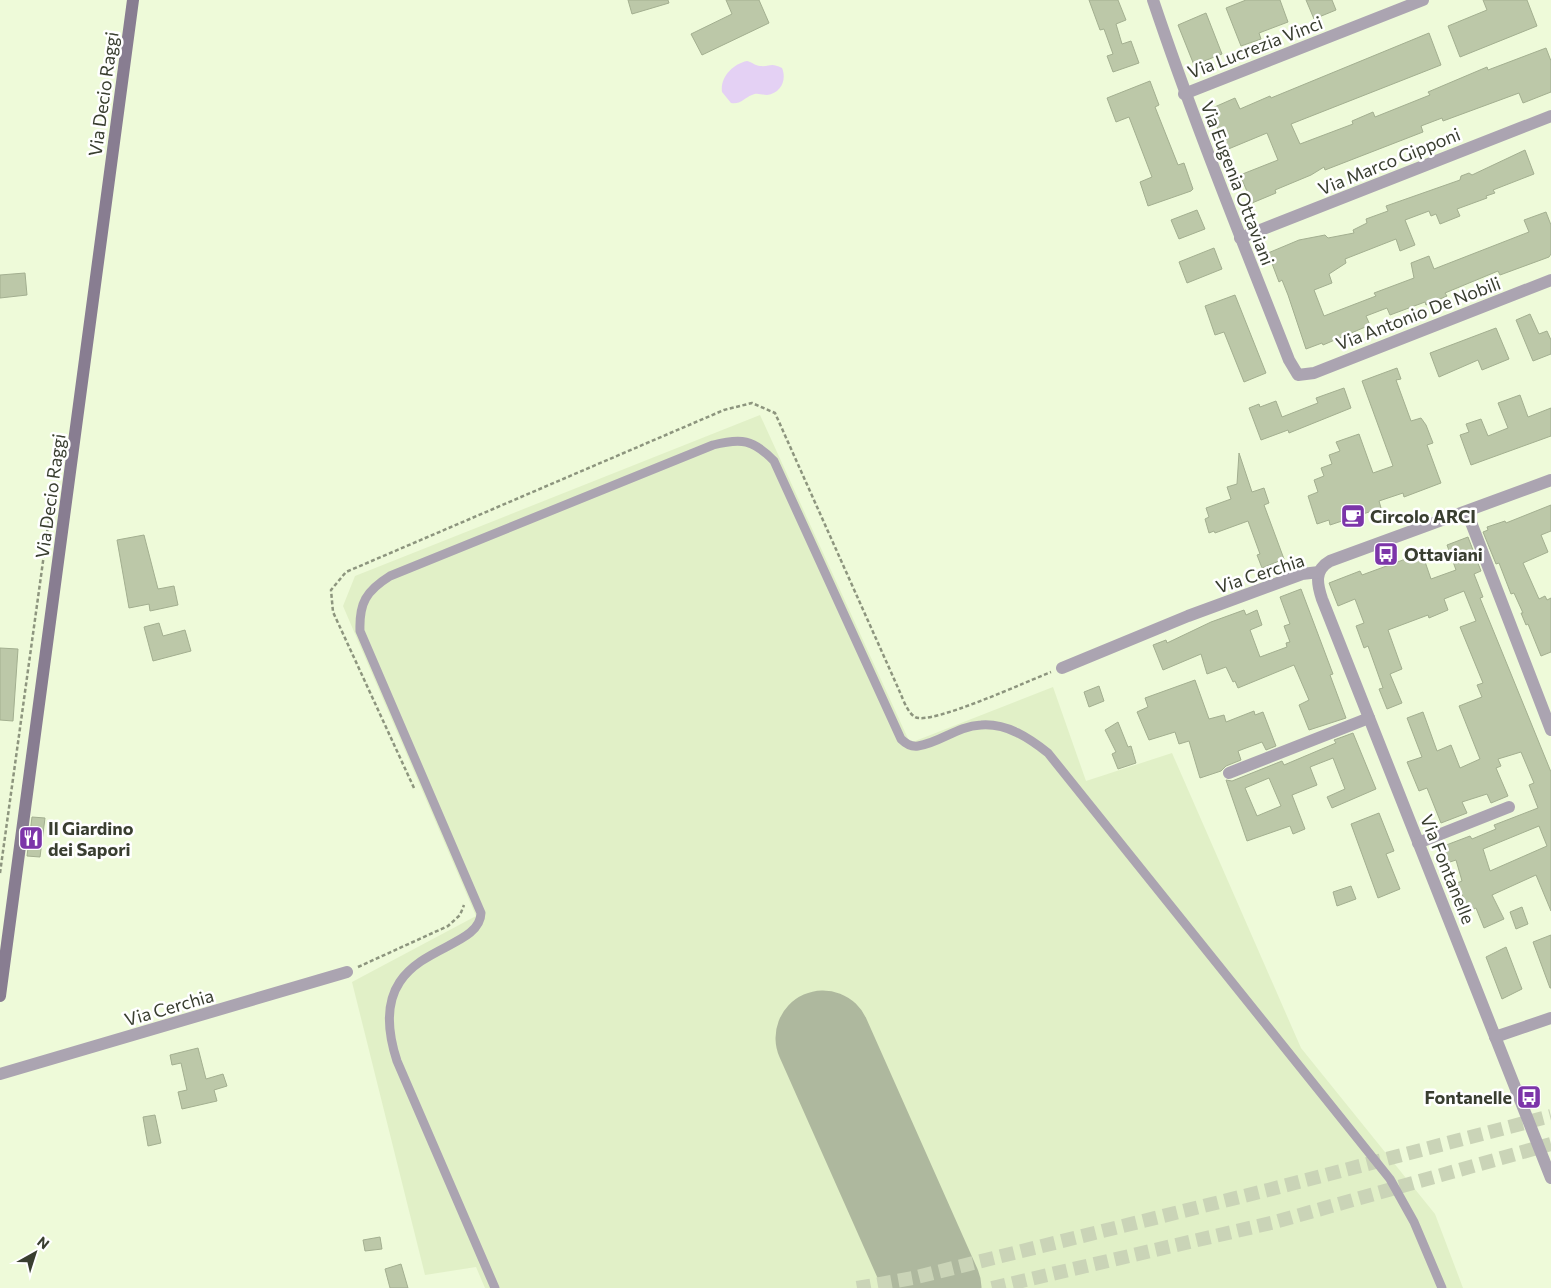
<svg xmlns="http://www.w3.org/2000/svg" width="1551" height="1288" font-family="Commissioner,sans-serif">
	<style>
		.built { fill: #e1f0c7 }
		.water { fill: #e4d1f4 }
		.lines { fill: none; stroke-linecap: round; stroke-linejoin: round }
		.runway { stroke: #aeb89e; stroke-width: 95 }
		.building { fill: #bcc8a8; stroke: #a3af90; fill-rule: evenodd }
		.trunk-tunnel { stroke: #cad4b7; stroke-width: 14; stroke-dasharray: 14 7; stroke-linecap: butt }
		.path { stroke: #8d957e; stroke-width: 2.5; stroke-dasharray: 4 2.5; stroke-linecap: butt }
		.service { stroke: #aba4b1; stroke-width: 9 }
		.minor { stroke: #aba4b1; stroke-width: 12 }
		.secondary { stroke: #887d91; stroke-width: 12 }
		.labels { text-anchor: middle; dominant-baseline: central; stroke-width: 5; stroke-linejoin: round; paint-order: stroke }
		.street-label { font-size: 18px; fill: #393e30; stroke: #fff }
		.poi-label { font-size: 18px; font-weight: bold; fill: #393e30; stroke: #fff; text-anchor: start }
	</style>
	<rect width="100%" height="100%" fill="#eefad9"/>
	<path class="built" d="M760,415L910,743L1053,687L1086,781L1172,753L1301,1048L1435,1214L1463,1288H485L476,1267L425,1275L352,982L476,916L343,606L355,576Z"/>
	<path class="water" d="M747,61C752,62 756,66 760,66C771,67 770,62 782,68C787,80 781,93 767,95C762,95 757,92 752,95C744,98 740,105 731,103L722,92C720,77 733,64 747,61Z"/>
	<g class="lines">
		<path class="runway" d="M823,1038L934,1288"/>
	</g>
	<g class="building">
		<path d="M628,0H668L669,3L632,14Z"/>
		<path d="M726,0H759L769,23L702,55L691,34L732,14Z"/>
		<path d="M1089,0H1118L1126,20L1116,24L1122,44L1131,41L1139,63L1113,72L1107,56L1113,54L1104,29L1100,30Z"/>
		<path d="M1246,0H1280L1288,22L1259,33L1261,39L1241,46L1226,8Z"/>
		<path d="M1306,0H1332L1336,10L1314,19Z"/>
		<path d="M1483,0H1527L1537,26L1460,57L1448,26L1487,10Z"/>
		<path d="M1206,13L1222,54L1194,65L1178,25Z"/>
		<path d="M1429,33L1441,65L1291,124L1300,144L1353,124L1352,121L1373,112L1375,117L1430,95L1428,92L1487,67L1488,70L1546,48L1551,61V92L1523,103L1519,93L1443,121L1442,118L1421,126L1423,132L1325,170L1324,167L1311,175L1275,190L1276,193L1252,203L1240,175L1278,160L1267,133L1226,150L1210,109L1235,98L1240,109L1270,96L1271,98Z"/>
		<path d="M1150,81L1159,105L1155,107L1178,165L1184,163L1193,189L1191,191L1148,206L1140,182L1152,177L1129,117L1116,122L1107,98Z"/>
		<path d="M1525,150L1534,174L1493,190L1495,193L1486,196L1487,198L1457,209L1460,216L1440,224L1436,214L1431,216L1429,211L1405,220L1415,245L1400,251L1396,239L1345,259L1346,263L1329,274L1332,283L1314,290L1324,316L1376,296L1374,293L1414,278L1411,263L1429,256L1434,269L1529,232L1524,220L1546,212L1551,225V254L1549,257L1500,275L1498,271L1445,293L1447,296L1426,305L1425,302L1390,315L1387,308L1366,316L1370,325L1323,345L1322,343L1306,349L1288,295L1282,280L1279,282L1268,253L1299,240L1325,235L1328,238L1354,233L1353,230L1367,223L1366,219L1388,211L1386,206L1460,180L1461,176L1469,173L1472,175Z"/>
		<path d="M1197,210L1205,229L1179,239L1171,220Z"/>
		<path d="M1214,248L1222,269L1187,283L1179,262Z"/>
		<path d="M25,273L27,295L0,298V275Z"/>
		<path d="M1235,295L1266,373L1244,382L1224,332L1215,335L1205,306Z"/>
		<path d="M1530,314L1539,334L1547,331L1551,340V354L1533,361L1516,320Z"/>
		<path d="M1496,328L1509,359L1482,370L1478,360L1439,377L1430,353Z"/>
		<path d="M1397,368L1401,379L1396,380L1411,421L1421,418L1426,425L1433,443L1427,445L1441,483L1404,497L1403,493L1379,501L1381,508L1330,525L1329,520L1317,524L1308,496L1318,492L1314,480L1324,476L1321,468L1332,464L1329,455L1340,451L1336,442L1359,434L1373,473L1393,466L1362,381Z"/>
		<path d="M1344,388L1351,408L1289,433L1288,430L1261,440L1249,408L1259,404L1260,407L1276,401L1282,417L1318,403L1316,398Z"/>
		<path d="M1520,395L1528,417L1551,408V436L1471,465L1460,435L1469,432L1466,424L1481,419L1488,436L1508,428L1498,403Z"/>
		<path d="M1239,453L1252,492L1264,488L1269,503L1264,505L1284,559L1262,568L1257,555L1260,554L1248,521L1215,533L1214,531L1209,533L1205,519L1209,517L1206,508L1231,499L1227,487L1237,484Z"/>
		<path d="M1551,505V531L1541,535L1548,552L1523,563L1539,599L1545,596L1547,600L1551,598V652L1541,656L1528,624L1526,625L1521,613H1523L1514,593L1511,594L1499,563L1496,564L1483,532L1488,530L1487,527L1505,521L1506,523Z"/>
		<path d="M144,535L158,589L174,586L178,605L150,611L149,604L129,608L117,540Z"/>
		<path d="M1468,537L1481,571L1474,574L1483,597L1480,598L1551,772V911L1536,875L1492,895L1504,919L1484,928L1476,908L1469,911L1457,883L1462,881L1456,860L1447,863L1441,847L1470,836L1472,839L1496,829L1494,825L1538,808L1529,785L1534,783L1521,752L1498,759L1501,766L1496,768L1508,796L1491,803L1487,794L1462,802L1467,813L1441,823L1427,788L1419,791L1407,762L1422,757L1407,718L1423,712L1437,751L1451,745L1460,768L1480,759L1459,706L1482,697L1477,685L1483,683L1460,627L1476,621L1464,591L1444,599L1448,610L1429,618L1428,615L1388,630L1402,669L1390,674L1402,703L1387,709L1379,689L1383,688L1368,646L1364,648L1356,626L1364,623L1355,599L1338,606L1329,583L1360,571L1362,575L1422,553L1431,579L1456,570L1447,545ZM1539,826L1547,846L1490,871L1483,849Z"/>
		<path d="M1301,589L1333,674L1330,675L1346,718L1309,730L1299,705L1309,700L1294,665L1238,688L1235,681L1233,682L1226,667L1207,674L1201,654L1163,670L1153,645L1166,640L1167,643L1211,622L1244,610L1246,615L1257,610L1262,625L1250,630L1260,657L1287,647L1286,643L1290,642L1284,626L1290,624L1280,597Z"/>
		<path d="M159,623L163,636L185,630L191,651L153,661L144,627Z"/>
		<path d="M0,648L18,649L13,721L0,720Z"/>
		<path d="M1195,680L1209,719L1224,715L1226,722L1254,711L1255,715L1263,712L1276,746L1266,750L1262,742L1238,751L1241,760L1226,766L1221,771L1200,778L1189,741L1179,744L1175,732L1149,740L1137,712L1148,707L1145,698Z"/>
		<path d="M1099,686L1104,701L1089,707L1084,692Z"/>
		<path d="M1118,722L1128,747L1131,746L1136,763L1118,769L1112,754L1116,752L1105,730Z"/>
		<path d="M1353,733L1376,789L1332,808L1327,797L1345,789L1333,758L1310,767L1317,785L1292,795L1305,829L1293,834L1290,826L1247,841L1226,780L1232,781L1282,761L1284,765L1336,743L1334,740ZM1269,778L1281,806L1257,816L1245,788Z"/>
		<path d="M1379,813L1394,851L1386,854L1400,889L1378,898L1351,824Z"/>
		<path d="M32,817L45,818L40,857L27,856Z"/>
		<path d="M1351,886L1356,899L1337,906L1333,892Z"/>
		<path d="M1522,907L1528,924L1516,929L1510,912Z"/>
		<path d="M1551,935V988H1550L1533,942Z"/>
		<path d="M1506,947L1522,989L1502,999L1486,957Z"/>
		<path d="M198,1048L206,1079L223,1074L227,1086L214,1090L217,1101L182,1109L178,1092L187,1090L181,1063L172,1065L170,1055Z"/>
		<path d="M155,1115L161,1143L148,1146L143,1117Z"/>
		<path d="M380,1237L382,1249L365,1251L363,1240Z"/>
		<path d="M401,1264L408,1288H390L385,1269Z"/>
	</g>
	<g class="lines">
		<g class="trunk-tunnel">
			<path d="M857,1288L913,1278L1268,1190L1551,1116"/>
			<path d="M992,1288L1275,1222L1551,1144"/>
		</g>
		<g class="path">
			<path d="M414,788L333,612L331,590L346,572L724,410L752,403L775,413L899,690C903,699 907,712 915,717C930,726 1030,680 1051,672"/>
			<path d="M0,873L53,489"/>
			<path d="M358,967L448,926L460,915L464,905"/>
		</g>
		<path class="service" d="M495,1288L397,1061C358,942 480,958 481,913L360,631C359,603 366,591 390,576L713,445C741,438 753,439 774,461L901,739C906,744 911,747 918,746C940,743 957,726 981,725C1007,723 1029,738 1048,753L1390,1179L1414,1222L1442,1288"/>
		<g class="minor">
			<path d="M1153,0C1194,122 1242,240 1289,360L1298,375L1314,373L1551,280"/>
			<path d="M1184,94L1423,0"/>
			<path d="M1240,238L1551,116"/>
			<path d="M1551,480L1330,561C1314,570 1317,584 1322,599L1551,1178"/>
			<path d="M1467,512L1551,730"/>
			<path d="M1062,668L1188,616L1302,574L1319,572"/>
			<path d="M1229,773L1369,718"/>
			<path d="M1418,843L1509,807"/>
			<path d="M1495,1037L1551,1018"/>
			<path d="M0,1074L347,972"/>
		</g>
		<path class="secondary" d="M0,996L133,0"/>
	</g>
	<defs>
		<symbol id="cafe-square" viewBox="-11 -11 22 22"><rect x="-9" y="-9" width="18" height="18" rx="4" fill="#7c35a9" stroke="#fff"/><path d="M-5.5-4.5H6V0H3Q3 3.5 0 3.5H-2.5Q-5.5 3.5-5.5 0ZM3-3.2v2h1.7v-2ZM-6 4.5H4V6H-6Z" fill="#fff"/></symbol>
		<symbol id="bus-square" viewBox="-11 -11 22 22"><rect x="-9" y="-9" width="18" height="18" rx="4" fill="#7c35a9" stroke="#fff"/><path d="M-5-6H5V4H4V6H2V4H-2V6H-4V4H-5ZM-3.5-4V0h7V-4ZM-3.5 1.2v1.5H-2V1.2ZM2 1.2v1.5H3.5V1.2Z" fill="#fff"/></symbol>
		<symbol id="restaurant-square" viewBox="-11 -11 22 22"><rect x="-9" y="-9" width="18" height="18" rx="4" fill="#7c35a9" stroke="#fff"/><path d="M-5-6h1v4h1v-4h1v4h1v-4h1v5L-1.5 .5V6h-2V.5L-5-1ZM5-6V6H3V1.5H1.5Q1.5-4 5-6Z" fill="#fff"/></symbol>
	</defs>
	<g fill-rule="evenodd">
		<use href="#cafe-square" x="1339" y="502" width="28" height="28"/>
		<use href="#bus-square" x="1372" y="540" width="28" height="28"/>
		<use href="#restaurant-square" x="17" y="824" width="28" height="28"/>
		<use href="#bus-square" x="1515" y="1083" width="28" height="28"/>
	</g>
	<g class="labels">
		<g class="street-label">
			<text transform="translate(1255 47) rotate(-21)">Via Lucrezia Vinci</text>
			<text transform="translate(103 94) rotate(-82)">Via Decio Raggi</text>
			<text transform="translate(1389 161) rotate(-22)">Via Marco Gipponi</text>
			<text transform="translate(1238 183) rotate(69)">Via Eugenia Ottaviani</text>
			<text transform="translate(1418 313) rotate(-21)">Via Antonio De Nobili</text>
			<text transform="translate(50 496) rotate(-82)">Via Decio Raggi</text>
			<text transform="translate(1260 573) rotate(-18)">Via Cerchia</text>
			<text transform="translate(1448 869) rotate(68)">Via Fontanelle</text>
			<text transform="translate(169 1007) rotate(-16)">Via Cerchia</text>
		</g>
		<g class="poi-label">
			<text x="1370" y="516">Circolo ARCI</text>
			<text x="1404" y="554">Ottaviani</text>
			<text x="48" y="828">Il Giardino<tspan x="48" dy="21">dei Sapori</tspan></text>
			<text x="1512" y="1097" text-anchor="end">Fontanelle</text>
		</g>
	</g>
	<g transform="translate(35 1253) rotate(39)" stroke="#ffffff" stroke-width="4" paint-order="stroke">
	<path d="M0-4L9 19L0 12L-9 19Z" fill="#393e30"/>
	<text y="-8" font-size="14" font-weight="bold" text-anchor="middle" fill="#393e30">N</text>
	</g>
</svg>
